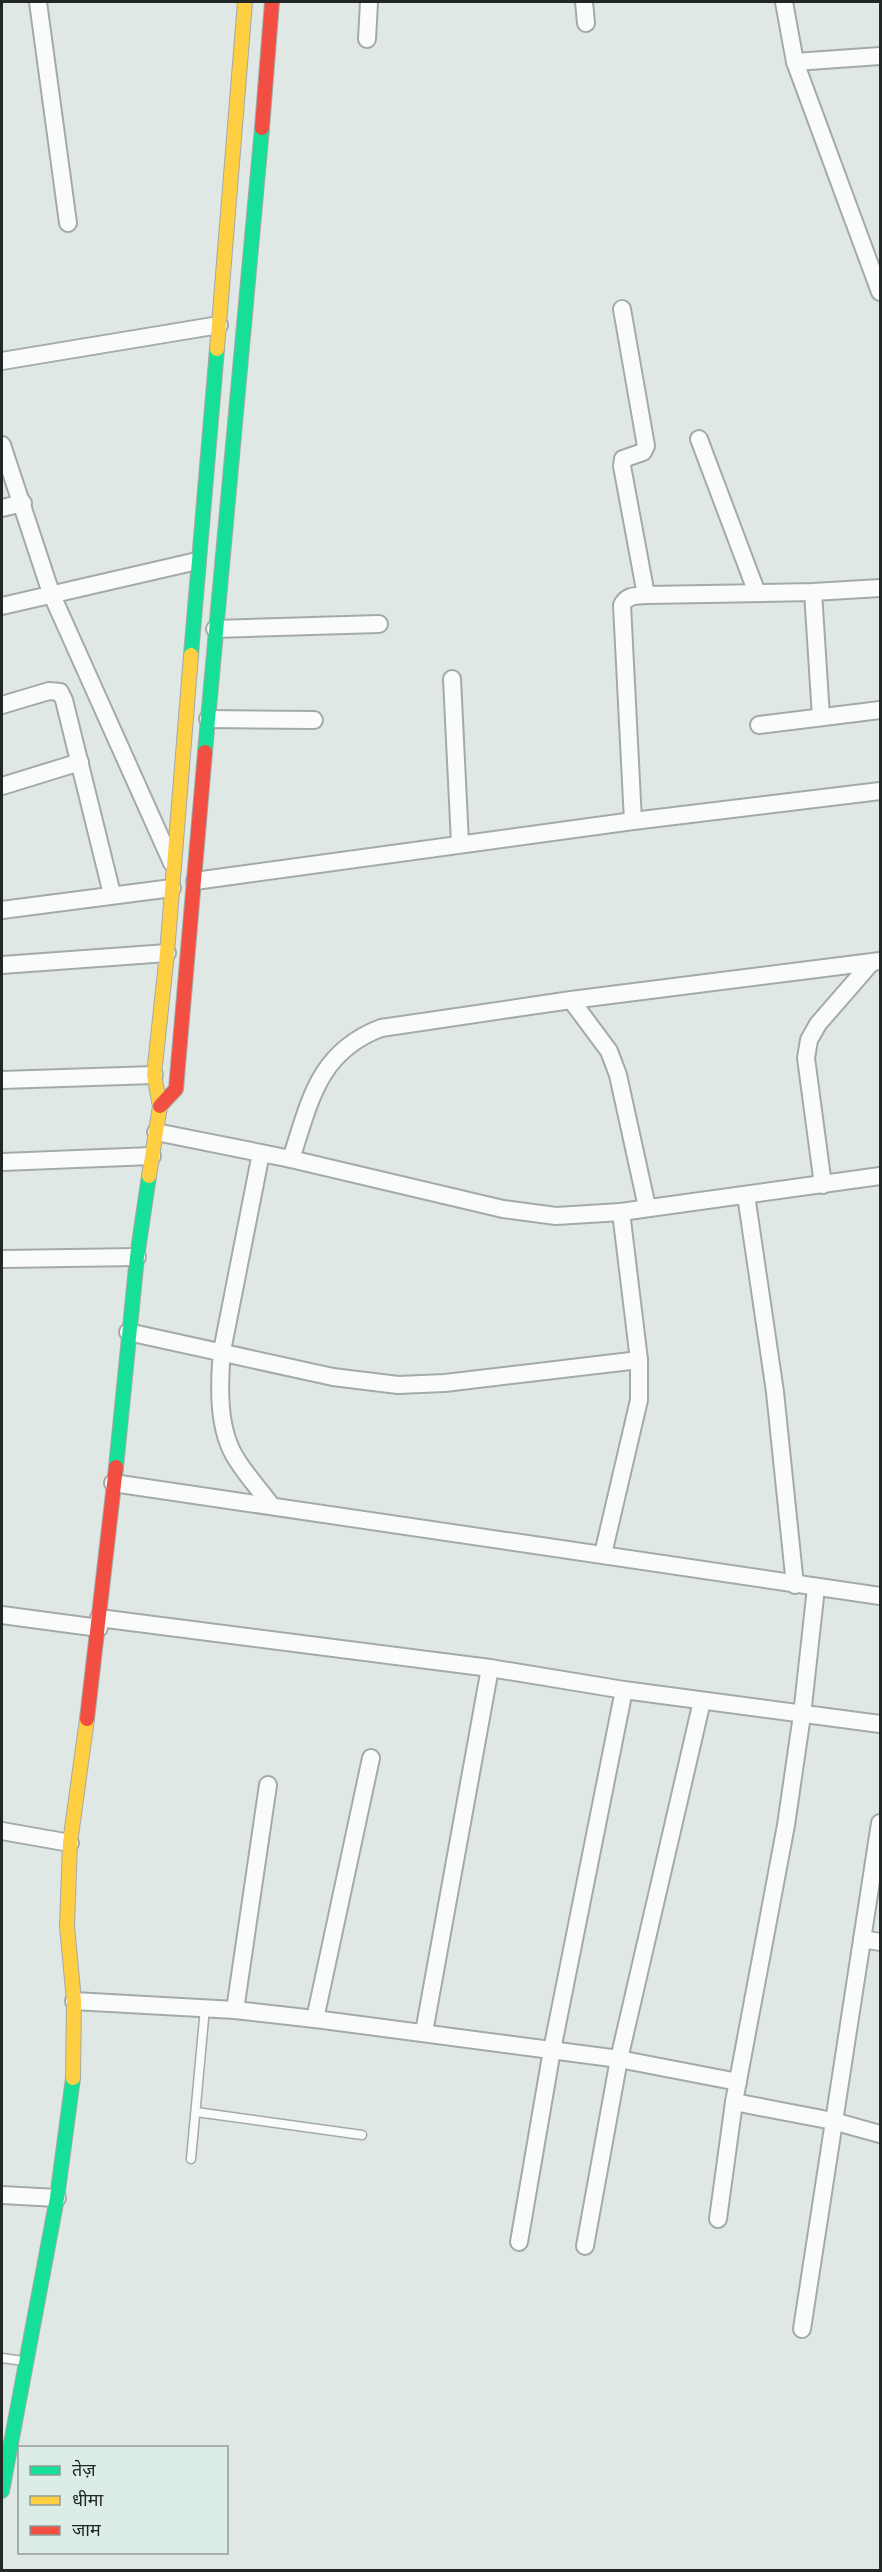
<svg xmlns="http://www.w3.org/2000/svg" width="882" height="2572" font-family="'Sofia Sans Condensed','Noto Sans Devanagari',sans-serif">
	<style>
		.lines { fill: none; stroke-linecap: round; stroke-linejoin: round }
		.lane-casing { stroke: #a4aaa8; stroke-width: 11 }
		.street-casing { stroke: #a4aaa8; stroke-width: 20 }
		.fast-casing { stroke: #a4aaa8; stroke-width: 16 }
		.slow-casing { stroke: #a4aaa8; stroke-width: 16 }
		.jam-casing { stroke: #a4aaa8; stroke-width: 16 }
		.lane { stroke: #fafcfb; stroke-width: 8 }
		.street { stroke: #fafcfb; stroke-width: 16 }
		.fast { stroke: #16e098; stroke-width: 14 }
		.slow { stroke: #ffcf43; stroke-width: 14 }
		.jam { stroke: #f24e42; stroke-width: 14 }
	</style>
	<rect width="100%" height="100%" fill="#e0e8e6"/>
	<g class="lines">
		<defs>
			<g id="lane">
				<path d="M196,2112L362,2135"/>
				<path d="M191,2159L205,2008"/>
				<path d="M2,2358L23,2361"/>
			</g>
			<g id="street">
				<path d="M38,2L68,223"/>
				<path d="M584,2L586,23"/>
				<path d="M784,2L795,62L880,292"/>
				<path d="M367,39L369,2"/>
				<path d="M795,62L880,56"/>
				<path d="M622,309L646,446L643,452L623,459L622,466L646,595"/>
				<path d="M2,361L219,325"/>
				<path d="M699,439L757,593"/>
				<path d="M2,445L51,593L172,863"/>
				<path d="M2,508L23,503"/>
				<path d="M813,592L821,717"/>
				<path d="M2,606L197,561"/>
				<path d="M215,629L379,624"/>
				<path d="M452,679L460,843"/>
				<path d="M2,705L49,691L60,692L64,700L112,894"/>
				<path d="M208,719L314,720"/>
				<path d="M759,725L880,710"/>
				<path d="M2,786L80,762"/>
				<path d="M633,821L622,605C627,595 636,596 646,595L813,592L880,588"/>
				<path d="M195,881L633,821L880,791"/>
				<path d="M2,910L172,888"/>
				<path d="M2,965L167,953"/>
				<path d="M571,1000L609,1051L618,1075L647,1207"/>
				<path d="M2,1080L154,1075"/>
				<path d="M156,1132L291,1159L503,1209L556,1216L621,1212L880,1176"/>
				<path d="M261,1153L222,1351C219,1385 217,1430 237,1460C247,1476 260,1490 271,1505"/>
				<path d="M291,1159C310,1101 318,1052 381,1028L571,1000L880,961"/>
				<path d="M2,1162L152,1156"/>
				<path d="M823,1185L806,1058L809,1040L818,1024L871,963"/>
				<path d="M746,1195L775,1392L795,1585"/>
				<path d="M2,1259L137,1257"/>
				<path d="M128,1332L333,1377L398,1385L445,1383L639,1360"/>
				<path d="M113,1483L880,1596"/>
				<path d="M603,1554L639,1400V1360L621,1212"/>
				<path d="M2,1615L99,1628"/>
				<path d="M99,1618L490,1668L624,1690L880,1724"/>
				<path d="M2,1831L70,1843"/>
				<path d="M862,1939L880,1942"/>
				<path d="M74,2001L235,2010L315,2019L619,2059L738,2082"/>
				<path d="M235,2010L268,1785"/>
				<path d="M315,2019L371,1758"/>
				<path d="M424,2032L490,1668"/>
				<path d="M734,2102L833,2121L880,2134"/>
				<path d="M2,2195L57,2198"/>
				<path d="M718,2219L734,2102L786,1825L802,1715L816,1588"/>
				<path d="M519,2242L552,2050L624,1690"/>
				<path d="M585,2246L619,2059L702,1701"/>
				<path d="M802,2329L880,1823"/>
			</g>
			<g id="fast">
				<path d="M191,655L217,349"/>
				<path d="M205,752L262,128"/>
				<path d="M116,1467L137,1257L149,1176"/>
				<path d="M2,2491L57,2198L73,2078"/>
			</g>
			<g id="slow">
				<path d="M217,349L245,2"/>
				<path d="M149,1176L160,1106L154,1075L167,953L191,655"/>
				<path d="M73,2078L74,2001L67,1926L70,1843L87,1719"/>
			</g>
			<g id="jam">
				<path d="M262,128L272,2"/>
				<path d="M160,1106L176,1089L205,752"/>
				<path d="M87,1719L116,1467"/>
			</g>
		</defs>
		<use href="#lane" class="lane-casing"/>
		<use href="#street" class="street-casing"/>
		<use href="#fast" class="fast-casing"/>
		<use href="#slow" class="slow-casing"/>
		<use href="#jam" class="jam-casing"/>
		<use href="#lane" class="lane"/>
		<use href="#street" class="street"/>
		<use href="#fast" class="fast"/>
		<use href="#slow" class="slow"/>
		<use href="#jam" class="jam"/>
	</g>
	<rect width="882" height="2572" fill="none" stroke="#212725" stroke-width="6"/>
	<rect x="18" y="2446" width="210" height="108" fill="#dcece7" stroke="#919d99" stroke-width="1.5"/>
	<rect x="30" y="2466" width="30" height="9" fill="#16e098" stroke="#919d99" stroke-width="1.5"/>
	<text x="72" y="2476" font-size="18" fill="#212725">तेज़</text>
	<rect x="30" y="2496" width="30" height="9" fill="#ffcf43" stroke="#919d99" stroke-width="1.5"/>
	<text x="72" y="2506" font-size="18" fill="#212725">धीमा</text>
	<rect x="30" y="2526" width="30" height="9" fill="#f24e42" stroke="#919d99" stroke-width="1.5"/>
	<text x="72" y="2536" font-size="18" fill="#212725">जाम</text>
</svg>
